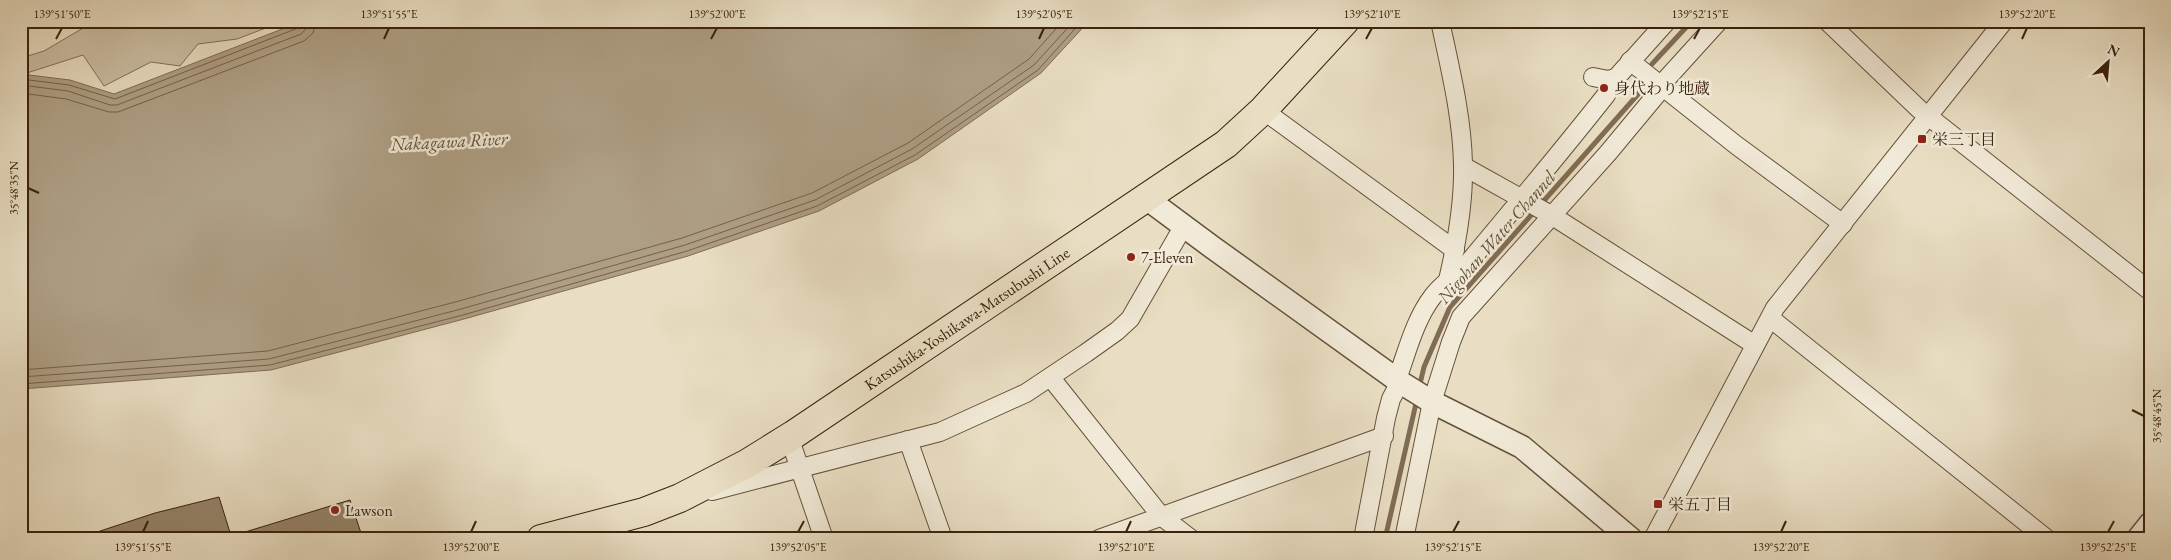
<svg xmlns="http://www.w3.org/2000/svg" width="2171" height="560" font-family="'EB Garamond','Noto Serif JP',serif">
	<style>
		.green { fill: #cbbea4; stroke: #827058 }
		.water { fill: #ae9e84; stroke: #806c54 }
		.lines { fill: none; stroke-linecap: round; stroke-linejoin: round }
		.shore { stroke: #746048; stroke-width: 1 }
		.stream { stroke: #806c54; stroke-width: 5 }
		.building { fill: #95846b; stroke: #3a220b }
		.minor-casing { stroke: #665139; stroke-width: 20 }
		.tertiary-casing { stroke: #665139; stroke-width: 25 }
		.primary-casing { stroke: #3a220b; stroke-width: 30 }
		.minor { stroke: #f1ead8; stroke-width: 18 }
		.tertiary { stroke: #f1ead8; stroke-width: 22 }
		.primary { stroke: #e9dec3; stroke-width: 28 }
		.ticks { fill: none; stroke: #3a220b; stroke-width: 2 }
		.poi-dot { fill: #8f2418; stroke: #f1ead8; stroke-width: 2 }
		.labels { text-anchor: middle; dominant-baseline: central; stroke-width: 5; stroke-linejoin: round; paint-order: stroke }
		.poi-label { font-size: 16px; fill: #3a220b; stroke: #f1ead8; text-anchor: start }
		.street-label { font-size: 16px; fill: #3a220b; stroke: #f1ead8 }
		.water-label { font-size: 18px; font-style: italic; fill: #634d35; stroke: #f1ead8 }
		.neatline { fill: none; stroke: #3a220b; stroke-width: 2 }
		.ticks-label { font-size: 12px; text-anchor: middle; fill: #3a220b }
	</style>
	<rect width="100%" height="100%" fill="#e9dec3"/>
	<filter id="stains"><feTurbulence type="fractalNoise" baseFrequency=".004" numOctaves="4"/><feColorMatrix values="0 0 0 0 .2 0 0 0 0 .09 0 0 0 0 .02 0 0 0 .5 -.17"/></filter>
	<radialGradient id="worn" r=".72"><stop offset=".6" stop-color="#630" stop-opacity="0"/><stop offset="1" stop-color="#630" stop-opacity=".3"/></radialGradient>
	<path class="green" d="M95,21H284L237,39L198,44L180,66L151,62L104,86L83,55L30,72L21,77V58L44,51Z"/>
	<path class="water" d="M303,21H1089L1041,73L918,159L819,211L688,256L464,319L271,370L21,389V74L70,80L114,94Z"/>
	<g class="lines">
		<g class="shore">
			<path d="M21,79L69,85L115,99L298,28L302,21"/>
			<path d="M21,85L68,91L110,105H117L301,34L306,29L308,21"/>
			<path d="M21,93L66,99L109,112H118L304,41L313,33L316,21"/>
			<path d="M21,370L268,351L459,301L682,238L812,193L908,143L1029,59L1063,21"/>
			<path d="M21,377L269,359L461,309L685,245L815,200L912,149L1034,65L1074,21"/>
			<path d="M21,384L270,365L463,315L687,251L817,206L915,155L1038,70L1082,21"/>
		</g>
		<g class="stream">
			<path d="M1652,64L1692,21"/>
			<path d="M1419,388L1424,367L1450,307L1640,92"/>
			<path d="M1385,539L1417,399"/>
		</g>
	</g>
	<g class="building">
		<path d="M219,497L232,539H85V536L155,513Z"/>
		<path d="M350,500L363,539H233L232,536Z"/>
	</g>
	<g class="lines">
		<defs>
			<g id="minor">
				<path d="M1440,21C1450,68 1462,116 1463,164C1464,203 1457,242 1448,280"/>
				<path d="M1827,21L1919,109L2150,291"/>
				<path d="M1630,61L1736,145L1843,224"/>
				<path d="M1593,77L1608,80L1616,78L1667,21"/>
				<path d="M1660,86L1719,21"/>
				<path d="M1263,110L1455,250"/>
				<path d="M1463,166L1551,215L1755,345"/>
				<path d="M1770,318L2047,539"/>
				<path d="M1051,378L1161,516L1191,539"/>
				<path d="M1397,379C1407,352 1415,319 1433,296C1443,282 1458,275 1469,262C1515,207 1561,152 1606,95L1616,78"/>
				<path d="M789,437L824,539"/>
				<path d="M908,440L943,539"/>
				<path d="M712,491L940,432L1026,393L1086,353L1117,331L1130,319L1183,227"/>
				<path d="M1099,539L1384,436"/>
				<path d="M1363,539L1386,418L1391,399L1400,382"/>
				<path d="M1404,539L1432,402L1451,342L1461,317L1608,153L1662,88"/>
				<path d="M1653,539L1775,308L2004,21"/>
			</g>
			<g id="tertiary">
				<path d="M1146,198L1212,247L1400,382L1432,402L1522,447L1631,539"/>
				<path d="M2138,539L2150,524"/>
			</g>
			<g id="primary">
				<path id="s1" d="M541,539L644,512L680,498L748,463L793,435L1226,144L1263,110L1345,21"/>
			</g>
		</defs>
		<use href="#minor" class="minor-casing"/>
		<use href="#tertiary" class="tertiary-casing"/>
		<use href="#primary" class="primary-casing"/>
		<use href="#minor" class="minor"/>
		<use href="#tertiary" class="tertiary"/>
		<use href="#primary" class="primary"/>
	</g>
	<path class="ticks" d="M56,39L62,28M384,39L389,28M711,39L717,28M1039,39L1044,28M1366,39L1372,28M1694,39L1700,28M2022,39L2027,28M28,188L39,193M2132,410L2144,416M143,532L148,521M471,532L476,521M798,532L804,521M1126,532L1131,521M1453,532L1459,521M1781,532L1786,521M2108,532L2114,521"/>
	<g class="poi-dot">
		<circle cx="1604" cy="88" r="5"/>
		<rect x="1917" y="134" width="10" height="10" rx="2.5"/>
		<circle cx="1131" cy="257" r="5"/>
		<rect x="1653" y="499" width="10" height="10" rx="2.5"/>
		<circle cx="335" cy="510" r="5"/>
	</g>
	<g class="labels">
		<g class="poi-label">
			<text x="1614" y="88">身代わり地蔵</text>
			<text x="1932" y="139">栄三丁目</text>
			<text x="1141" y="257">7-Eleven</text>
			<text x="1668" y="504">栄五丁目</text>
			<text x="345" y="510">Lawson</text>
		</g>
		<g class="street-label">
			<text stroke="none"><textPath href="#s1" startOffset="484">Katsushika-Yoshikawa-Matsubushi Line</textPath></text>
		</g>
		<g class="water-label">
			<text transform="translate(449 141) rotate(-3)">Nakagawa River</text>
			<text transform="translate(1496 237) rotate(-49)">Nigohan Water Channel</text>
		</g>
	</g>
	<rect width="2171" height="560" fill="none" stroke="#e9dec3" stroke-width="55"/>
	<g transform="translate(2108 62) rotate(26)" stroke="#f1ead8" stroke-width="4" paint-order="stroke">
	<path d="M0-4L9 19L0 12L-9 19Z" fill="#3a220b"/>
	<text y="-8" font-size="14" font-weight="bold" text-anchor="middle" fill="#3a220b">N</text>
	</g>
	<rect x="28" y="28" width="2116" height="504" class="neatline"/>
	<g class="ticks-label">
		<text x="62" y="18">139°51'50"E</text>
		<text x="389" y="18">139°51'55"E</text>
		<text x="717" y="18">139°52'00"E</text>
		<text x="1044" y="18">139°52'05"E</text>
		<text x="1372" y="18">139°52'10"E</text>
		<text x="1700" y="18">139°52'15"E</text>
		<text x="2027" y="18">139°52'20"E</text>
		<text transform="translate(14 188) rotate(-90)" y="4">35°48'35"N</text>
		<text transform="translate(2157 416) rotate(-90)" y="4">35°48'45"N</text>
		<text x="143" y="551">139°51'55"E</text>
		<text x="471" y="551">139°52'00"E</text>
		<text x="798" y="551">139°52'05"E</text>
		<text x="1126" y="551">139°52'10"E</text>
		<text x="1453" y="551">139°52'15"E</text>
		<text x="1781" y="551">139°52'20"E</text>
		<text x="2108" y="551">139°52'25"E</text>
	</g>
	<rect width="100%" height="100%" filter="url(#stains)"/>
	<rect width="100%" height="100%" fill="url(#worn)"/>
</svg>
